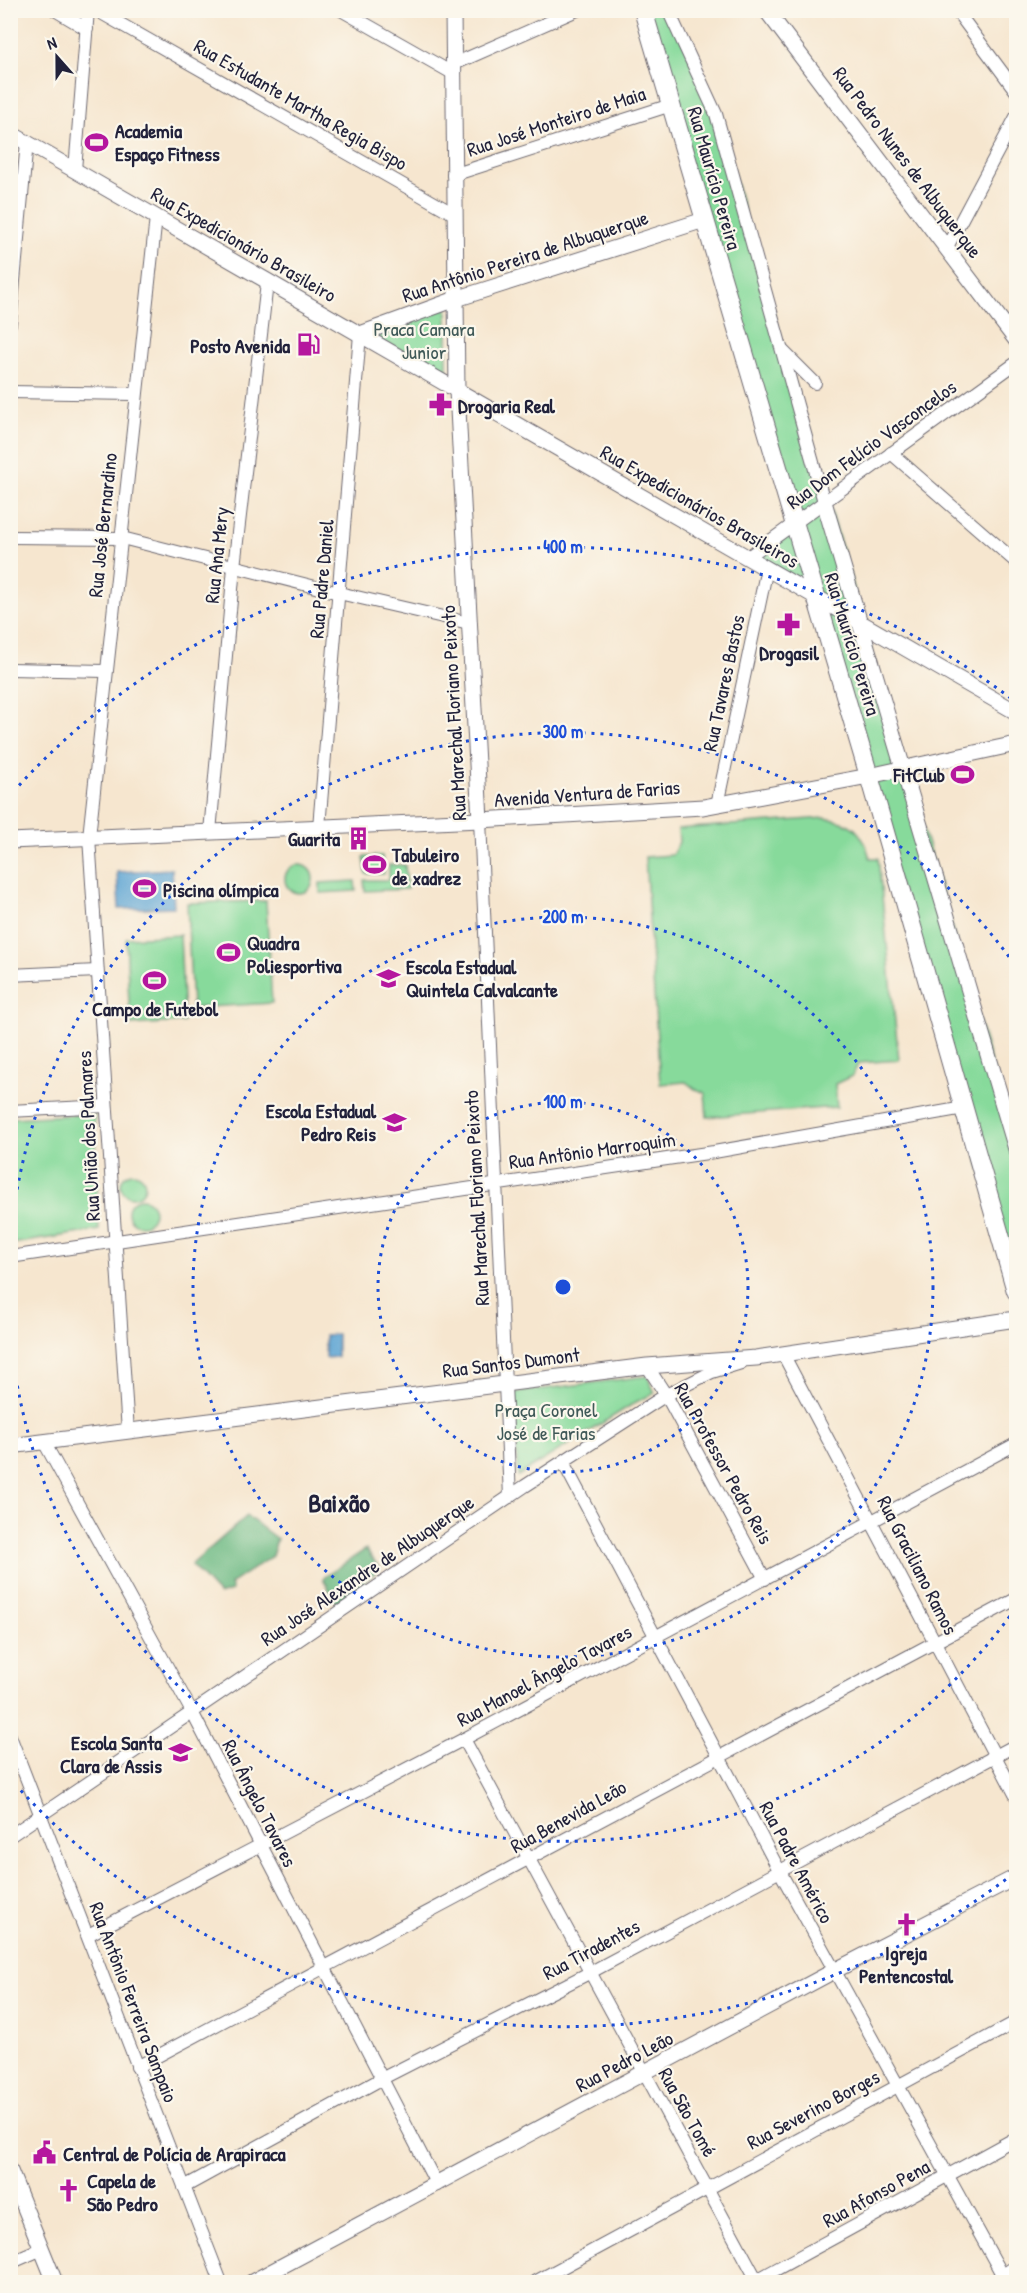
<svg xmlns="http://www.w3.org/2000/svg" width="1027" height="2293" font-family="'Patrick Hand',sans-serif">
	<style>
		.green { fill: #87da9b; stroke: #547e6b; stroke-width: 1.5 }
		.forest { fill: #6dba83; stroke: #486e5f; stroke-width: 1.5 }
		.water { fill: #5da4d3; stroke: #406387; stroke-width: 1.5 }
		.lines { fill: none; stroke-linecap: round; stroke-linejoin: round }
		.minor-casing { stroke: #6c676f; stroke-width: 14 }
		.tertiary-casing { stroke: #6c676f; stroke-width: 17 }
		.primary-casing { stroke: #6c676f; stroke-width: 20 }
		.minor { stroke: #fff; stroke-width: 12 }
		.tertiary { stroke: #fff; stroke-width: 15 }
		.primary { stroke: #fff; stroke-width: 18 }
		.ring { fill: none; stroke: #1d4ed8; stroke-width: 3; stroke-dasharray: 3 6 }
		.labels { text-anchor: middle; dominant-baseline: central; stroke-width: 4.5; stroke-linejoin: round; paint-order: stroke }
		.street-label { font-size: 20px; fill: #22223b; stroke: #fbf7ec }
		.poi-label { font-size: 20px; font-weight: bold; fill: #22223b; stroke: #fbf7ec; text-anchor: start }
		.park-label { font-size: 20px; fill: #405958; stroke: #fbf7ec }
		.district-label { font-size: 26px; font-weight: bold; fill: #22223b; stroke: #fbf7ec }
		.centre { fill: #1d4ed8; stroke: #fbf7ec; stroke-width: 3 }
		.ring-label { font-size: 18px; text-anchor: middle; font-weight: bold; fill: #1d4ed8; stroke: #fbf7ec; stroke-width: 4.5; stroke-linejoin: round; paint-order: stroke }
	</style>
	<rect width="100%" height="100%" fill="#fbf7ec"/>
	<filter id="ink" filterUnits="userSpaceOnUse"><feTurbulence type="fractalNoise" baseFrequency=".0167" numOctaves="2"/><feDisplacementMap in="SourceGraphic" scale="12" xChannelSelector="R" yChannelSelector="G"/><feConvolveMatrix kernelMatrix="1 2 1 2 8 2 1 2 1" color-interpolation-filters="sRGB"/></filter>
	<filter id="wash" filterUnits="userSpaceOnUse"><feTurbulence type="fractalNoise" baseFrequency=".008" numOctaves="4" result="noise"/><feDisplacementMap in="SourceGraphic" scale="24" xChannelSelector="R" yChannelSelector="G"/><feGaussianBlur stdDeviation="1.35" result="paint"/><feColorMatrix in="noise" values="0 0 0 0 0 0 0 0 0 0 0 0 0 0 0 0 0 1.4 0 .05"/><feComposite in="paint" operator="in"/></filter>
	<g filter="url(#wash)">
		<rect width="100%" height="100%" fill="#f6e6cf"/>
		<g class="green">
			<path d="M643,11H669L716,114L1016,1149V1291L816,597L748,557L793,524Z"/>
			<path d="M447,307V379L370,335Z"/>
			<path d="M824,818C853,822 862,830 870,858H878L899,1060L859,1063L852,1076L835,1084L837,1107L707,1117L705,1093L695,1089L686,1082L660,1084L645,857L672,855L679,842L678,829Z"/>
			<path d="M382,856L384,874H366L364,857Z"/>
			<circle cx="299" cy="879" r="14"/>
			<path d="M389,865H405L407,889L365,891L364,880H389Z"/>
			<path d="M355,881L356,891L320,893V883Z"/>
			<path d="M266,901L272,1003L192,1008L187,903Z"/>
			<path d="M180,935L184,1022L130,1025L126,938Z"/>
			<path d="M94,1114L99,1230L11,1244V1118Z"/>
			<circle cx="133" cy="1185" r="12"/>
			<circle cx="141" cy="1212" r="13"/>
			<path d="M647,1376L655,1393L636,1402L518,1476L512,1393Z"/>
		</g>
		<g class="forest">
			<path d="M247,1516L277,1539L272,1556L230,1584L232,1591L219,1595L191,1565Z"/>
			<path d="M366,1549L380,1569L336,1603L323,1578Z"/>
		</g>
		<g class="water">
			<path d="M172,869L174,907L119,909L117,872Z"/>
			<path d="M337,1334V1357L325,1358V1335Z"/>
		</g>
	</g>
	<g filter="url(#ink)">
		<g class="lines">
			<defs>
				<g id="minor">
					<path d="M55,10L87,29"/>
					<path d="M96,10L454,214"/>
					<path d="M341,10L454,74"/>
					<path d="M956,10L1016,91"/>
					<path d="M669,12L716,114L824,502"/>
					<path d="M772,18L783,10"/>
					<path d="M454,64L577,10"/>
					<path d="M75,170L88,10"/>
					<path d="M453,175L671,105"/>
					<path d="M947,247L1016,117"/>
					<path d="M10,324L27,142"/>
					<path d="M783,351L815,383"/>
					<path d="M10,392L134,394"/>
					<path d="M891,453L1016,562"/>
					<path d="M10,537L122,538L339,593L469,623"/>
					<path d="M748,557L1016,363"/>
					<path d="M10,669L105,671"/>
					<path d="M717,805L767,568"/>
					<path d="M480,820L510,1497"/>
					<path d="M319,827L360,334"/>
					<path d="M210,832L234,567L267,283"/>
					<path d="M10,975L97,971"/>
					<path d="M10,1111L106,1106"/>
					<path d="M10,1257L714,1152L964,1108"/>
					<path d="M783,1354L1016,1796"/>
					<path d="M647,1366L666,1395L765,1579"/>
					<path d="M128,1432L89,837L156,217"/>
					<path d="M44,1442L192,1712L437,2185"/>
					<path d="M563,1462L779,1870L1003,2276"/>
					<path d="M10,1736L221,2282"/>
					<path d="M464,1739L758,2282"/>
					<path d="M10,1836L525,1486L666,1395L712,1372L741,1363"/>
					<path d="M88,1935L464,1739L1016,1444"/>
					<path d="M137,2067L1016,1599"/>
					<path d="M184,2187L383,2078L591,1972L1016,1745"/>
					<path d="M10,2263L42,2249"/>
					<path d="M535,2282L1016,2022"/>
					<path d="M753,2282L1016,2138"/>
					<path d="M993,2282L1016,2266"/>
				</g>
				<g id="tertiary">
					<path d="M453,10L457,391L480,820"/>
					<path d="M766,10L1016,340"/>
					<path d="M10,133L1016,712"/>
					<path d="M360,334L456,299L704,220"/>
					<path d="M824,502L1016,1149"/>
					<path d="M10,841L480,820L703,807L869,776L1016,744"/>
					<path d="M10,1446L647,1366L756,1358L1016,1319"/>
					<path d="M10,2171L55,2282"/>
					<path d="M252,2282L834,1971L1016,1877"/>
				</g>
				<path id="primary" d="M643,10L869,776L1016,1291"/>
			</defs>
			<use href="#minor" class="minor-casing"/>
			<use href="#tertiary" class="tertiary-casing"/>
			<use href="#primary" class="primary-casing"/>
			<use href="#minor" class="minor"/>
			<use href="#tertiary" class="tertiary"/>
			<use href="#primary" class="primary"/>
		</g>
	</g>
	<g class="ring">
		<circle cx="563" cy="1287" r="185"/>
		<circle cx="563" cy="1287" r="370"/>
		<path d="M1015 1609A555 555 0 0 1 11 1340M11 1234A555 555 0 0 1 1015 965"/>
		<path d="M1013 1874A740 740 0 0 1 13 1782M13 792A740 740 0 0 1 1013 700"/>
	</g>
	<defs>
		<symbol id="stadium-bare" viewBox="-9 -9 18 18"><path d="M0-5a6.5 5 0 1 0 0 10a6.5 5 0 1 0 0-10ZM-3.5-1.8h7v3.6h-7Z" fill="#b5179e" stroke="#fbf7ec" stroke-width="2.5" paint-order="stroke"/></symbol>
		<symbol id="fuel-bare" viewBox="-9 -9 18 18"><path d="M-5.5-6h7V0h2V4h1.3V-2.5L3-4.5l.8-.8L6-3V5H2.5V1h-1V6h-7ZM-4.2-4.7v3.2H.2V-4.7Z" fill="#b5179e" stroke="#fbf7ec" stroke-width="2.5" paint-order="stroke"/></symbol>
		<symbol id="pharmacy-bare" viewBox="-9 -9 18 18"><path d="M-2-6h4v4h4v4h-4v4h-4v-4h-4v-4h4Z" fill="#b5179e" stroke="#fbf7ec" stroke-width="2.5" paint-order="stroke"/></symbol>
		<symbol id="building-bare" viewBox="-9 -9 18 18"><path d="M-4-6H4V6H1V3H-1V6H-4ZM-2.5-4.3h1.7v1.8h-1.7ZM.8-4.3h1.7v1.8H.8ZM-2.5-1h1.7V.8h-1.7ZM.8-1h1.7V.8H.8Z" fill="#b5179e" stroke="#fbf7ec" stroke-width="2.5" paint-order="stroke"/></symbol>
		<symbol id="school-bare" viewBox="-9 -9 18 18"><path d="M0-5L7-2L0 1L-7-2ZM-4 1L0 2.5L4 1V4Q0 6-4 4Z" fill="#b5179e" stroke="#fbf7ec" stroke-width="2.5" paint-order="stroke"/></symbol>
		<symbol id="church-bare" viewBox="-9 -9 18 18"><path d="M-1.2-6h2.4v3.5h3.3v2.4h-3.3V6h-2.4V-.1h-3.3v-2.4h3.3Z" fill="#b5179e" stroke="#fbf7ec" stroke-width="2.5" paint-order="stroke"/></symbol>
		<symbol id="civic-bare" viewBox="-9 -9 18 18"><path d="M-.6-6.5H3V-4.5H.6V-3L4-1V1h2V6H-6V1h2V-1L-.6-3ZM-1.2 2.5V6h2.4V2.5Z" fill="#b5179e" stroke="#fbf7ec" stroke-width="2.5" paint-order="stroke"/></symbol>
	</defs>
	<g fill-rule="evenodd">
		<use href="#stadium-bare" x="80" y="126" width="33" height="33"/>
		<use href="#fuel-bare" x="292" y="328" width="33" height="33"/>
		<use href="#pharmacy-bare" x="424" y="388" width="33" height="33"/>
		<use href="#pharmacy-bare" x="772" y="608" width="33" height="33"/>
		<use href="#stadium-bare" x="946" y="758" width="33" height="33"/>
		<use href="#building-bare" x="342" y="822" width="33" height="33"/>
		<use href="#stadium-bare" x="358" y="848" width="33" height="33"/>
		<use href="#stadium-bare" x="128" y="872" width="33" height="33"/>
		<use href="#stadium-bare" x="212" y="936" width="33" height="33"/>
		<use href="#school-bare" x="372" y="962" width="33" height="33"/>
		<use href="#stadium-bare" x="138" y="964" width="33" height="33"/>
		<use href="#school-bare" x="378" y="1106" width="33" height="33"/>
		<use href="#school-bare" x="164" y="1736" width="33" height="33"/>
		<use href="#church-bare" x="890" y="1908" width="33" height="33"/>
		<use href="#civic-bare" x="28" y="2136" width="33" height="33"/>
		<use href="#church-bare" x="52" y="2174" width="33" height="33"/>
	</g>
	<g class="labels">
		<g class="street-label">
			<text transform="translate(301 104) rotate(30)">Rua Estudante Martha Regia Bispo</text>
			<text transform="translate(556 121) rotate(-18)">Rua José Monteiro de Maia</text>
			<text transform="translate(908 162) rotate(53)">Rua Pedro Nunes de Albuquerque</text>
			<text transform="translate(715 178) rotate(74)">Rua Maurício Pereira</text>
			<text transform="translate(244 244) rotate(30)">Rua Expedicionário Brasileiro</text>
			<text transform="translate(525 256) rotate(-18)">Rua Antônio Pereira de Albuquerque</text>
			<text transform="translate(871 444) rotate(-36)">Rua Dom Felício Vasconcelos</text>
			<text transform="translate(700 506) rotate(30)">Rua Expedicionários Brasileiros</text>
			<text transform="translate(102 525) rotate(-84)">Rua José Bernardino</text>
			<text transform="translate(216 555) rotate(-84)">Rua Ana Mery</text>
			<text transform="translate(321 579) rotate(-85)">Rua Padre Daniel</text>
			<text transform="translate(853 644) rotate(73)">Rua Maurício Pereira</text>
			<text transform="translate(723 683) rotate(-78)">Rua Tavares Bastos</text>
			<text transform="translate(453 713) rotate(-93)">Rua Marechal Floriano Peixoto</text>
			<text transform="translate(587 793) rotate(-4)">Avenida Ventura de Farias</text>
			<text transform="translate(88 1136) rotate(-93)">Rua União dos Palmares</text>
			<text transform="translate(592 1150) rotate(-8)">Rua Antônio Marroquim</text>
			<text transform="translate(476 1198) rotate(-93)">Rua Marechal Floriano Peixoto</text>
			<text transform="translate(511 1362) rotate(-7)">Rua Santos Dumont</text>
			<text transform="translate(724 1463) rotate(61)">Rua Professor Pedro Reis</text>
			<text transform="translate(918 1565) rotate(63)">Rua Graciliano Ramos</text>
			<text transform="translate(367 1570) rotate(-34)">Rua José Alexandre de Albuquerque</text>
			<text transform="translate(544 1675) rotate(-28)">Rua Manoel Ângelo Tavares</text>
			<text transform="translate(260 1803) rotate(63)">Rua Ângelo Tavares</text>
			<text transform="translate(568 1816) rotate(-29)">Rua Benevida Leão</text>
			<text transform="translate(797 1862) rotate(62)">Rua Padre Américo</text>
			<text transform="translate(591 1949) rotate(-28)">Rua Tiradentes</text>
			<text transform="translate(134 2002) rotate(69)">Rua Antônio Ferreira Sampaio</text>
			<text transform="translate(624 2061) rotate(-28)">Rua Pedro Leão</text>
			<text transform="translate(813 2109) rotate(-28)">Rua Severino Borges</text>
			<text transform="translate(688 2112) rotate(61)">Rua São Tomé</text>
			<text transform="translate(876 2193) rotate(-29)">Rua Afonso Pena</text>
		</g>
		<g class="poi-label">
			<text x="115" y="130">Academia<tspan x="115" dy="23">Espaço Fitness</tspan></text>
			<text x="290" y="345" text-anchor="end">Posto Avenida</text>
			<text x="458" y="405">Drogaria Real</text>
			<text x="789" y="652" text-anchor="middle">Drogasil</text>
			<text x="945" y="774" text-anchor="end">FitClub</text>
			<text x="340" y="838" text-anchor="end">Guarita</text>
			<text x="392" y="854">Tabuleiro<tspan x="392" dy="23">de xadrez</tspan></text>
			<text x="163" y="889">Piscina olímpica</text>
			<text x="247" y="942">Quadra<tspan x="247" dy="23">Poliesportiva</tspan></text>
			<text x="406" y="966">Escola Estadual<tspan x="406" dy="23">Quintela Calvalcante</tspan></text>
			<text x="155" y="1008" text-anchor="middle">Campo de Futebol</text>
			<text x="376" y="1110" text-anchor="end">Escola Estadual<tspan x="376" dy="23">Pedro Reis</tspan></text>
			<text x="162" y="1742" text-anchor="end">Escola Santa<tspan x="162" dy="23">Clara de Assis</tspan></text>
			<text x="906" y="1952" text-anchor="middle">Igreja<tspan x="906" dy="23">Pentencostal</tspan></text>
			<text x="63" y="2153">Central de Polícia de Arapiraca</text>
			<text x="87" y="2180">Capela de<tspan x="87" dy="23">São Pedro</tspan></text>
		</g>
		<g class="park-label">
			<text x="424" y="328">Praca Camara<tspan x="424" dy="23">Junior</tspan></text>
			<text x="546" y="1409">Praça Coronel<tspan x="546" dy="23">José de Farias</tspan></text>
		</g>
		<g class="district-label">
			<text x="339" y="1502">Baixão</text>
		</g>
	</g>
	<circle cx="563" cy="1287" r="9" class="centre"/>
	<g class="ring-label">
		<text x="563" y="553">400 m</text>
		<text x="563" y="738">300 m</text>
		<text x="563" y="923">200 m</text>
		<text x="563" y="1108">100 m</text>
	</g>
	<rect width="1027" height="2293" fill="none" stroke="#fbf7ec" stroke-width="36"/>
	<g transform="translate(57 57) rotate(339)" stroke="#fbf7ec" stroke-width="4.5" paint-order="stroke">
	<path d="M0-4.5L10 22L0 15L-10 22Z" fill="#22223b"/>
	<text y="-9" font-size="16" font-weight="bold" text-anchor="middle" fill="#22223b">N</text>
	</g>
</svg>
